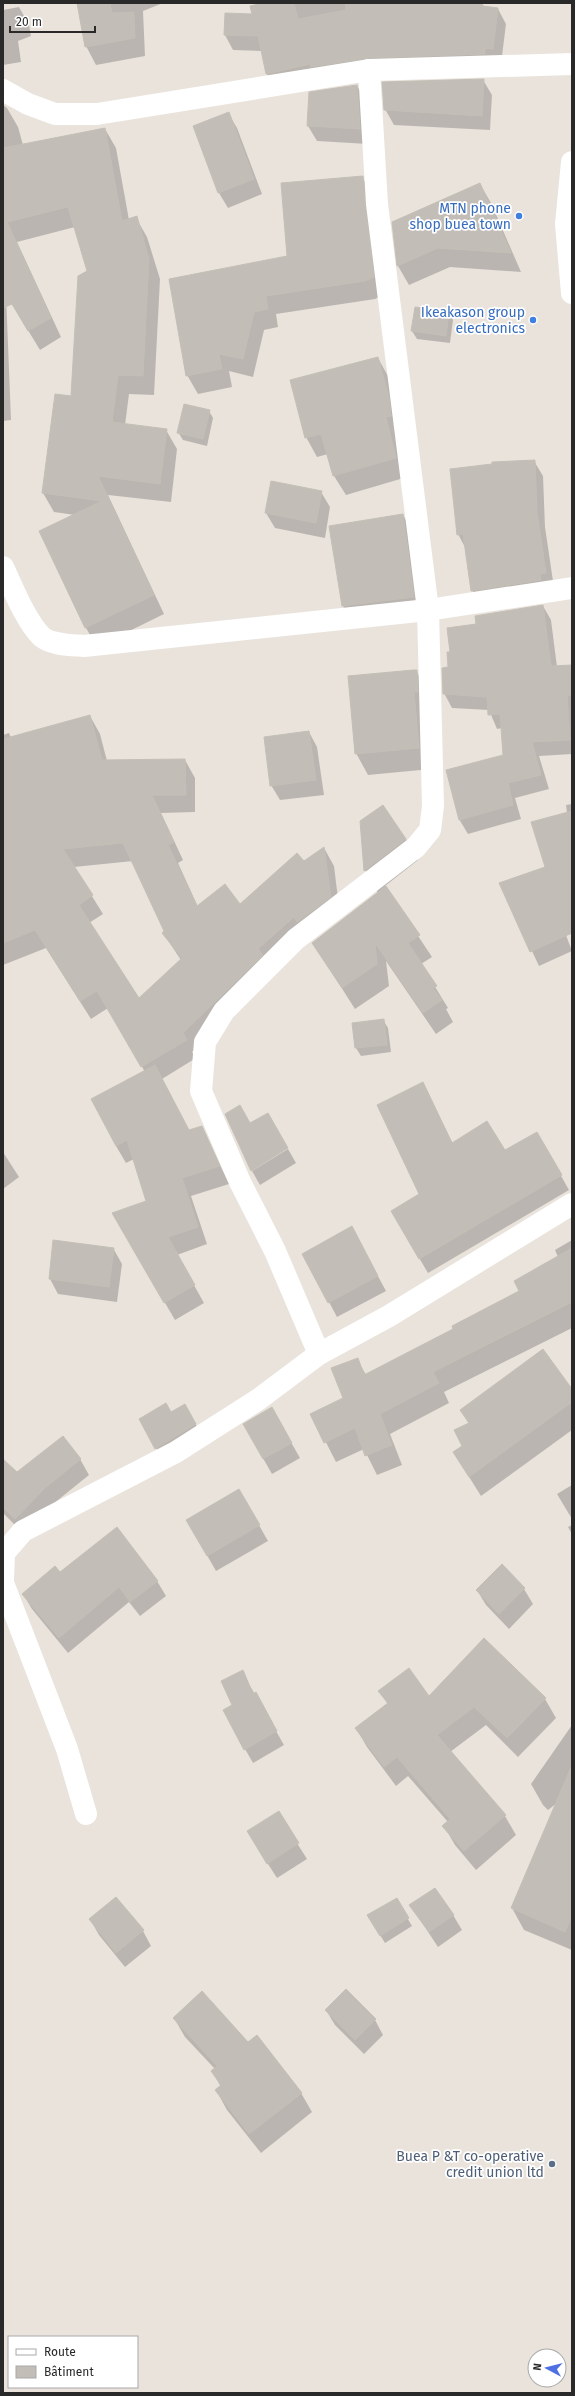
<svg xmlns="http://www.w3.org/2000/svg" width="575" height="2396" font-family="'Fira Sans',sans-serif">
	<style>
		.shadow { fill: #0003; fill-rule: evenodd }
		.building { fill: #c2beb7; stroke: #c4bfb6; fill-rule: evenodd }
		.lines { fill: none; stroke-linecap: round; stroke-linejoin: round }
		.minor { stroke: #fff; stroke-width: 22 }
		.secondary { stroke: #fff; stroke-width: 22 }
		.shop-dot { fill: #3f7fe0; stroke: #fff; stroke-width: 1.5 }
		.service-dot { fill: #5c6f8a; stroke: #fff; stroke-width: 1.5 }
		.labels { text-anchor: middle; dominant-baseline: central; stroke-width: 3.5; stroke-linejoin: round; paint-order: stroke }
		.shop-label { font-size: 14px; fill: #366cbe; stroke: #fff; text-anchor: end }
		.service-label { font-size: 14px; fill: #4e5e75; stroke: #fff; text-anchor: end }
	</style>
	<rect width="100%" height="100%" fill="#e9e3dc"/>
	<g class="shadow">
		<path d="M78,3H163L143,11L145,56L96,65L86,46Z"/>
		<path d="M266,3H446L498,9L506,24L501,64L276,89L267,74L262,51L233,50L225,35L254,15Z"/>
		<path d="M19,7L29,25L31,36L18,41L21,62L3,65V10Z"/>
		<path d="M483,80L492,95L490,130L394,125L385,109Z"/>
		<path d="M357,86L366,101L368,144L317,141L308,126Z"/>
		<path d="M3,105L7,108L18,127L23,145L105,129L116,148L129,220L136,218L147,237L160,279L154,395L129,394L125,425L166,430L177,449L171,502L108,495L164,614L97,647L86,628L75,515L54,512L43,493L72,397L89,271L75,227L17,242L61,337L40,350L6,294L11,420L3,421Z"/>
		<path d="M228,113L237,128L262,194L228,208L219,193L194,126Z"/>
		<path d="M362,177L373,195L383,295L375,299L276,314L278,327L264,330L253,377L229,371L232,387L198,394L187,375L288,257Z"/>
		<path d="M480,184L491,203L521,272L450,267L409,285L398,266L393,223Z"/>
		<path d="M449,312L453,320L450,343L417,339L412,331Z"/>
		<path d="M378,358L389,378L407,477L346,495L334,476L328,454L317,457L306,437Z"/>
		<path d="M209,411L213,418L207,446L183,440L178,432Z"/>
		<path d="M534,461L543,476L545,527L554,588L481,606L472,590L466,549L458,534Z"/>
		<path d="M321,492L330,507L325,538L275,528L266,513Z"/>
		<path d="M403,515L415,536L425,618L355,627L343,606L330,527Z"/>
		<path d="M543,606L551,620L557,667L572,666V754L539,756L549,789L515,798L521,819L468,834L459,819L504,756L502,728L497,729L489,710L452,708L444,693L452,653L477,625Z"/>
		<path d="M416,671L429,692L431,769L368,775L356,753Z"/>
		<path d="M90,716L100,734L107,761L185,760L195,778V812L161,813L183,860L178,863L198,907L240,905L324,848L334,866L340,915L272,973L192,1052L196,1058L162,1079L189,1131L202,1127L229,1184L191,1196L207,1244L177,1255L204,1303L175,1320L113,1214L147,1202L134,1159L126,1163L116,1146L145,1072L108,1008L91,1019L46,948L3,965V735L9,733L11,738ZM133,861L165,932L163,933L181,960L139,1000L89,923L103,914L74,867Z"/>
		<path d="M309,732L317,747L324,795L280,800L271,785Z"/>
		<path d="M572,804V918L561,922L572,951L539,966L500,883L546,868L567,813L566,805Z"/>
		<path d="M361,822L406,839L418,860L385,886L432,957L421,964L448,1008L446,1009L453,1022L436,1034L386,961L389,986L355,1009L313,943L378,893L365,870Z"/>
		<path d="M383,1020L388,1028L391,1052L361,1056L356,1048L353,1024Z"/>
		<path d="M423,1084L453,1144L504,1152L537,1133L569,1190L428,1273L392,1212L421,1195Z"/>
		<path d="M288,1149L296,1163L260,1185L252,1171Z"/>
		<path d="M3,1152L19,1177L3,1189Z"/>
		<path d="M572,1240V1328L444,1392L449,1403L390,1434L402,1465L377,1475L364,1449L336,1462L312,1415L344,1398L357,1359L366,1375L455,1329L521,1291L558,1257L555,1250Z"/>
		<path d="M360,1243L386,1291L337,1317L329,1302Z"/>
		<path d="M113,1248L122,1264L117,1302L58,1294L50,1279Z"/>
		<path d="M572,1390V1430L481,1496L466,1472L464,1447L469,1424L461,1410Z"/>
		<path d="M272,1409L300,1458L272,1474L244,1425Z"/>
		<path d="M194,1421L204,1440L164,1463L156,1448Z"/>
		<path d="M80,1459L89,1475L53,1504L24,1534L3,1513V1467L17,1474Z"/>
		<path d="M572,1485V1519L557,1494Z"/>
		<path d="M239,1490L268,1541L216,1571L187,1520Z"/>
		<path d="M572,1525V1534L568,1527Z"/>
		<path d="M502,1566L524,1589L533,1604L509,1629L486,1605L477,1590Z"/>
		<path d="M60,1573L157,1581L166,1596L140,1616L129,1602L68,1653L32,1609L23,1594Z"/>
		<path d="M242,1672L284,1745L253,1763L245,1749L233,1706Z"/>
		<path d="M380,1691L429,1697L545,1699L556,1718L518,1757L486,1725L450,1752L505,1816L516,1835L476,1870L455,1845L444,1826L448,1822L408,1776L396,1786L367,1747L356,1728L388,1705Z"/>
		<path d="M572,1725V1950L524,1930L512,1908L557,1803L548,1810L543,1805L531,1784Z"/>
		<path d="M278,1813L307,1859L277,1878L257,1847Z"/>
		<path d="M396,1899L412,1926L385,1943L368,1916Z"/>
		<path d="M411,1906L453,1915L462,1930L438,1947Z"/>
		<path d="M90,1919L143,1931L151,1946L125,1967L99,1935Z"/>
		<path d="M326,2010L375,2020L383,2035L364,2054L335,2025Z"/>
		<path d="M174,2018L248,2043L301,2093L312,2112L261,2153L227,2110L216,2090L221,2087L212,2071L215,2069L185,2037Z"/>
	</g>
	<g class="building">
		<path d="M77,3H110L112,13L134,12L135,38L85,47Z"/>
		<path d="M263,3H294L298,19L346,10L345,3H482L483,6L498,8L493,49L485,48V54L369,58L310,67L311,64L266,74L258,36L224,35L225,13L252,14L250,6Z"/>
		<path d="M484,79L482,116L384,110L382,82Z"/>
		<path d="M357,85L360,129L307,126L309,92Z"/>
		<path d="M229,112L254,179L218,193L193,126Z"/>
		<path d="M105,128L122,221L137,216L149,259L143,376L118,375L112,422L167,429L160,484L98,476L154,595L85,628L39,531L102,501L42,493L55,394L71,396L78,276L87,271L68,207L7,222L51,318L28,331L12,304L3,308V148Z"/>
		<path d="M363,176L374,277L365,281L266,296L268,309L254,312L243,359L219,354L222,369L186,376L169,279L287,256L281,183Z"/>
		<path d="M480,183L511,253L438,248L397,266L392,222Z"/>
		<path d="M415,307L449,311L446,336L411,331Z"/>
		<path d="M378,357L389,397L391,416L386,417L396,458L333,476L321,434L305,438L290,380Z"/>
		<path d="M184,404L210,410L203,439L177,433Z"/>
		<path d="M535,460L537,512L546,573L540,574L541,580L471,591L463,534L457,535L450,469L492,464V462Z"/>
		<path d="M271,481L322,491L316,523L265,513Z"/>
		<path d="M403,514L414,597L342,606L329,526Z"/>
		<path d="M543,605L551,666L572,665V695H567L570,740L532,742L541,775L508,783L513,805L459,820L446,770L503,755L500,714L488,715L487,697L443,694L442,668L448,667L447,652H450L447,628L476,624L475,616Z"/>
		<path d="M413,670H417L418,692H414L419,748L355,754L348,676Z"/>
		<path d="M90,715L102,760L185,759L186,795H152L174,842L168,845L197,906L225,884L240,904L297,853L304,861L324,847L331,897L297,922L294,917L258,949L263,955L183,1033L187,1040L141,1067L97,991L80,1001L35,930L3,943V739ZM123,843L164,931L162,933L182,958L139,998L79,905L93,895L63,849Z"/>
		<path d="M309,731L316,780L270,786L264,737Z"/>
		<path d="M383,805L406,839L364,871L360,821Z"/>
		<path d="M572,811V933L530,952L499,883L545,867L531,822Z"/>
		<path d="M386,886L420,935L408,943L437,986L433,988L442,1000L423,1013L375,943L377,964L342,988L312,943Z"/>
		<path d="M384,1019L387,1045L355,1048L352,1023Z"/>
		<path d="M155,1065L189,1130L202,1126L220,1166L182,1178L198,1227L168,1237L195,1285L164,1303L112,1213L146,1201L127,1140L116,1146L91,1099Z"/>
		<path d="M423,1082L452,1143L487,1121L505,1150L537,1132L562,1175L419,1259L391,1211L419,1194L377,1105Z"/>
		<path d="M240,1105L250,1123L268,1113L288,1148L251,1171L225,1114Z"/>
		<path d="M352,1226L378,1276L328,1303L302,1254Z"/>
		<path d="M53,1240L114,1248L109,1287L49,1279Z"/>
		<path d="M572,1248V1302L433,1372L439,1383L380,1414L392,1445L365,1456L355,1428L324,1443L310,1414L343,1398L331,1368L358,1358L364,1375L453,1329L452,1326L519,1291L514,1281Z"/>
		<path d="M543,1349L572,1389V1402L469,1477L453,1452L462,1446L454,1430L469,1423L460,1410Z"/>
		<path d="M166,1403L171,1412L185,1404L196,1424L155,1449L139,1419Z"/>
		<path d="M272,1407L292,1443L263,1459L243,1424Z"/>
		<path d="M63,1436L81,1459L45,1488L15,1519L3,1507V1459L17,1472Z"/>
		<path d="M239,1489L260,1525L207,1556L186,1520Z"/>
		<path d="M117,1527L158,1581L130,1602L119,1587L59,1638L22,1594L55,1566L60,1572Z"/>
		<path d="M502,1564L525,1588L499,1614L476,1590Z"/>
		<path d="M484,1638L546,1698L507,1738L474,1707L437,1735L506,1815L464,1851L442,1826L450,1819L397,1757L384,1767L355,1728L388,1703L378,1691L409,1668L429,1696Z"/>
		<path d="M243,1670L253,1694L256,1692L277,1731L244,1750L223,1710L232,1705L221,1681Z"/>
		<path d="M572,1765V1916L565,1932L511,1908Z"/>
		<path d="M279,1811L299,1843L267,1864L247,1831Z"/>
		<path d="M435,1888L454,1915L429,1932L409,1905Z"/>
		<path d="M116,1897L144,1930L116,1953L89,1919Z"/>
		<path d="M397,1898L409,1918L380,1936L367,1915Z"/>
		<path d="M346,1989L376,2019L355,2040L325,2010Z"/>
		<path d="M202,1991L248,2042L257,2035L302,2093L249,2134L215,2090L221,2085L211,2071L217,2066L173,2018Z"/>
	</g>
	<g class="lines">
		<g class="minor">
			<path d="M3,90L28,104L55,114H97L369,70L572,64"/>
			<path d="M3,567C12,586 26,622 42,637C52,645 72,645 84,646L428,610L572,588"/>
			<path d="M319,1354L275,1251L240,1182L201,1091L205,1042L224,1011L296,939L416,847L430,830L433,806L428,610L377,204L369,70"/>
			<path d="M3,1580L4,1553L23,1531L176,1452L259,1399L319,1354L389,1316L572,1204"/>
			<path d="M3,1583L67,1749L86,1814"/>
		</g>
		<path class="secondary" d="M572,162L566,224L572,293"/>
	</g>
	<g class="shop-dot">
		<circle cx="519" cy="216" r="4"/>
		<circle cx="533" cy="320" r="4"/>
	</g>
	<circle class="service-dot" cx="552" cy="2164" r="4"/>
	<g class="labels">
		<g class="shop-label">
			<text x="511" y="208">MTN phone<tspan x="511" dy="16">shop buea town</tspan></text>
			<text x="525" y="312">Ikeakason group<tspan x="525" dy="16">electronics</tspan></text>
		</g>
		<g class="service-label">
			<text x="544" y="2156">Buea P &amp;T co-operative<tspan x="544" dy="16">credit union ltd</tspan></text>
		</g>
	</g>
	<rect width="575" height="2396" fill="none" stroke="#292929" stroke-width="8"/>
	<rect x="8" y="2336" width="130" height="52" fill="#ffffff" stroke="#a9a9a9"/>
	<rect x="16" y="2349" width="20" height="6" fill="#ffffff" stroke="#a9a9a9"/>
	<text x="44" y="2356" font-size="12" fill="#292929">Route</text>
	<rect x="16" y="2366" width="20" height="12" fill="#c2beb7" stroke="#a9a9a9"/>
	<text x="44" y="2376" font-size="12" fill="#292929">Bâtiment</text>
	<g transform="translate(547 2368) rotate(277)"><circle r="19" fill="#ffffff" stroke="#a9a9a9"/>
	<path d="M0-3L7 15L0 10L-7 15Z" fill="#4e70e4"/>
	<text y="-6" font-size="11" font-weight="bold" text-anchor="middle" fill="#292929">N</text>
	</g>
	<path d="M10 26v6h85v-6" fill="none" stroke="#292929" stroke-width="2"/>
	<text x="16" y="26" font-size="12" fill="#292929" stroke="#ffffff" stroke-width="3" paint-order="stroke">20 m</text>
</svg>
